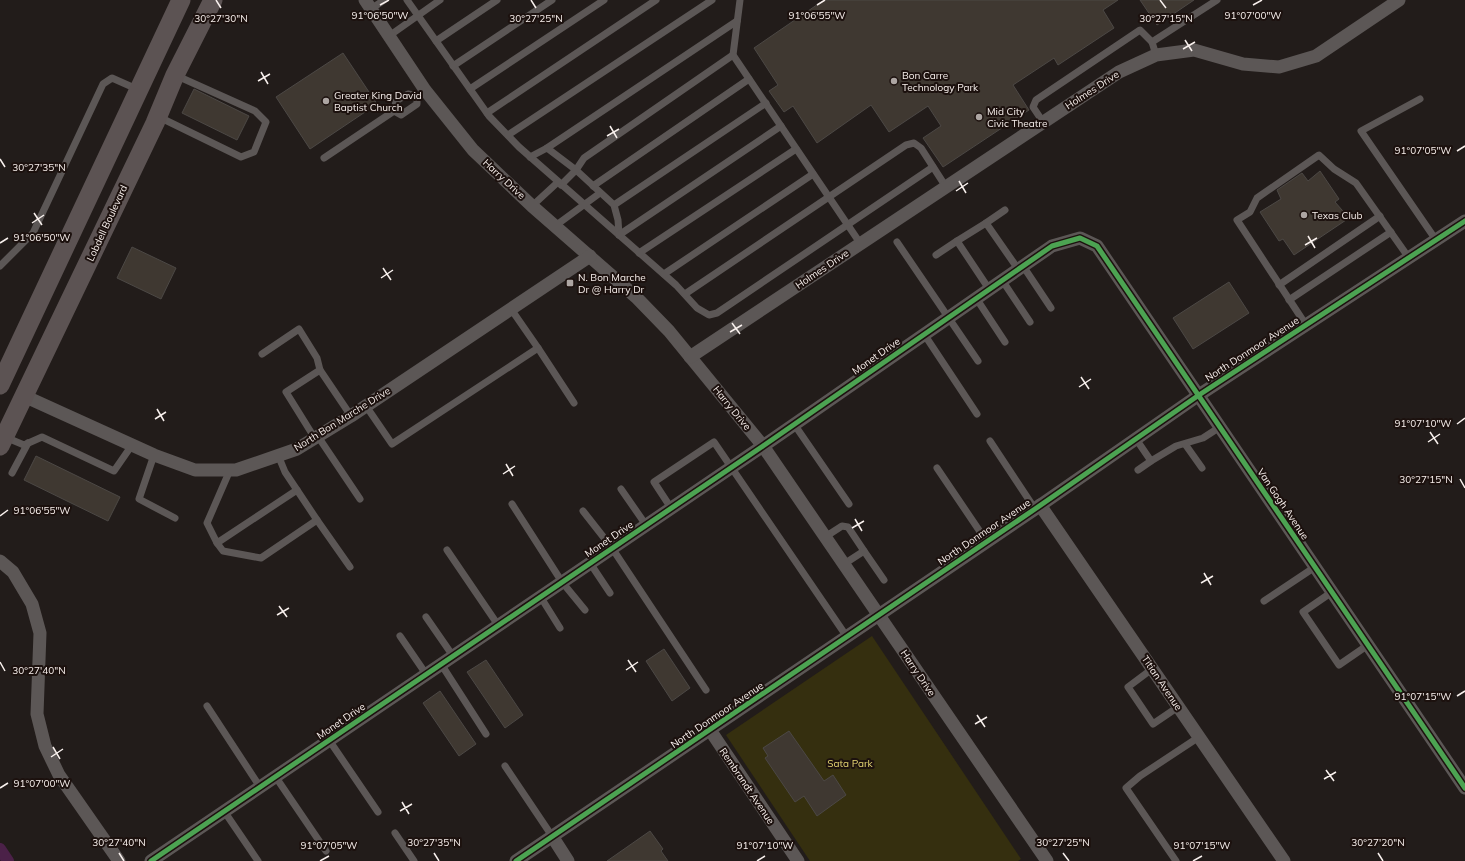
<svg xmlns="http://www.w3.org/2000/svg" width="1465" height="861" font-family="Mulish,sans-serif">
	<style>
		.green { fill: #352f0f }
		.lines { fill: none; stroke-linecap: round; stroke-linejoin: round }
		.canal { stroke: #4b2148; stroke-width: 12 }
		.building { fill: #3f3831; stroke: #4c4845 }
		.lane { stroke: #5c5756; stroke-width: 7 }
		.street { stroke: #5c5756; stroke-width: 13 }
		.secondary { stroke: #5c5353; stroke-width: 19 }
		.cycleway-casing { stroke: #1c110e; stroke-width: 8 }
		.cycleway { stroke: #4ca352; stroke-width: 5 }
		.ticks { fill: none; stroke: #f8f0ed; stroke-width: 1.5 }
		.poi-dot { fill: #ada6a3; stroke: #1c110e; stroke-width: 1.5 }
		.labels { text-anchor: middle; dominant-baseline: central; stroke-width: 4; stroke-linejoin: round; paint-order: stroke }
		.poi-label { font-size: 10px; fill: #f8f0ed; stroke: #1c110e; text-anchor: start }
		.street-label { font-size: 10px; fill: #f8f0ed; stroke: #1c110e }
		.park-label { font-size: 10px; fill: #e9d974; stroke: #1c110e }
		.ticks-label { font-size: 10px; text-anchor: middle; fill: #f8f0ed; stroke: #1c110e; stroke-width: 4; stroke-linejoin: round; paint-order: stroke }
	</style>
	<rect width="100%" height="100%" fill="#221c1a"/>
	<path class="green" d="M872,636L1021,859L1018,861H810L726,735Z"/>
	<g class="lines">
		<path class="canal" d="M0,849L8,861"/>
	</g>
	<g class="building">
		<path d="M824,0H1118L1103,10L1114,28L1058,65L1054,58L1013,85L1029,110L943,167L923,138L941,126L928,106L889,132L871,105L817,143L793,106L784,112L769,91L778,85L754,48Z"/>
		<path d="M1140,0H1194L1157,25Z"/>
		<path d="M343,53L377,104L310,149L276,97Z"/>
		<path d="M194,89L249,116L237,140L182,113Z"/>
		<path d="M1320,171L1339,199L1335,202L1349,218L1294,255L1283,239L1279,241L1260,212L1281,199L1277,190L1302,173L1308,181Z"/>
		<path d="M132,247L176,268L161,299L117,278Z"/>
		<path d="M1229,282L1249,313L1193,349L1173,318Z"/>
		<path d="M36,456L120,497L108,521L24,480Z"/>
		<path d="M664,649L690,688L672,701L646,661Z"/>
		<path d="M486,660L523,715L505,728L467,672Z"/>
		<path d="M440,691L476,744L459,756L423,703Z"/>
		<path d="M789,731L824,781L833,775L846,795L817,816L804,796L795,802L765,758L768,756L763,748Z"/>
		<path d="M650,831L663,849L661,851L668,861H607Z"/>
	</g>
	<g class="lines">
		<g class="lane">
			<path d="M407,0L489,116L519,147L676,285L697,308L709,315L717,313L933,167"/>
			<path d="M740,0L733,55L860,243"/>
			<path d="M371,9L384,0"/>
			<path d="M389,36L440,0"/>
			<path d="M436,41L497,0"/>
			<path d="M1156,55L1152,42L1217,0"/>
			<path d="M453,66L552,0"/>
			<path d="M470,89L604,0"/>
			<path d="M1420,99L1361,131L1436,240"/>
			<path d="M487,113L656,0"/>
			<path d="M159,117L241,157L254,152L266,122L255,111L175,75"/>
			<path d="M1043,122L1033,107L1036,100L1140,30L1152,42"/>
			<path d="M508,135L712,0"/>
			<path d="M547,148L737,21"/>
			<path d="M530,157L547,148L576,170L614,205L618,220L619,235"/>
			<path d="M324,158L394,111L396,101L408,94L417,96V104L401,115L394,111"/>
			<path d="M561,185L576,170L584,158L733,55"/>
			<path d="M593,186L749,79"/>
			<path d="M614,205L766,103"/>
			<path d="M532,206L558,182"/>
			<path d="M986,223L1005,210"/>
			<path d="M555,226L600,193"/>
			<path d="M619,235L781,126"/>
			<path d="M897,242L978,361"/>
			<path d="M639,253L796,149"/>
			<path d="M936,255L957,241"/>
			<path d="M0,266L33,233L103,84L112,78L139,90"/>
			<path d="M1023,266L1051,308"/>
			<path d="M664,274L813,174"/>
			<path d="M1002,280L1030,322"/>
			<path d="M1279,285L1380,216"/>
			<path d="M989,289L957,241L986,223L1018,269"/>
			<path d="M685,294L906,145L914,143L921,148L946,187"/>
			<path d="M976,298L1005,342"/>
			<path d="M1289,300L1391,232"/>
			<path d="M1306,325L1237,220L1250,212L1257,198L1319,155L1334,169L1356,183L1409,258"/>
			<path d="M924,334L977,414"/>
			<path d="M538,348L574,403"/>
			<path d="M262,354L299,329L317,358L320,370"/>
			<path d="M366,406L392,444L538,348L511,309"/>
			<path d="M794,424L849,504"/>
			<path d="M317,435L360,499"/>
			<path d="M5,437L24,445L42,437L114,471L132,445"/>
			<path d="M314,437L286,392L320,370L351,416"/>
			<path d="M1136,439L1151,461L1176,446L1203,438L1220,427"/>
			<path d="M990,441L1035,509"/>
			<path d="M1185,444L1202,468"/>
			<path d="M154,455L139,499L175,518"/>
			<path d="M937,468L987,542"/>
			<path d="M230,470L207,523L217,543L297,490L285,472L278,455"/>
			<path d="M1138,470L1151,461"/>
			<path d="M12,473L28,443"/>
			<path d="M621,489L646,525"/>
			<path d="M512,504L562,582L585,610"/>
			<path d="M671,508L654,482L714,442L847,637"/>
			<path d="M583,511L612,548L706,690"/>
			<path d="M317,520L350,567"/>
			<path d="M825,537L842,526L848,527L864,551L844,564"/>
			<path d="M217,543L223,551L261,558L317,520L297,490"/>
			<path d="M447,550L498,625"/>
			<path d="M864,551L884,580"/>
			<path d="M590,563L610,593"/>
			<path d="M1332,592L1303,612L1339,665L1368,645"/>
			<path d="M540,596L560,628"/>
			<path d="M1264,601L1315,567"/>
			<path d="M426,617L453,656"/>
			<path d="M400,636L426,674"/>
			<path d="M441,664L486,734"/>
			<path d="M1152,669L1128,687L1153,724L1178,707"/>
			<path d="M207,706L260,787"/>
			<path d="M329,740L378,812"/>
			<path d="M505,766L552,836"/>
			<path d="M275,776L326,851"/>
			<path d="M224,811L258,861"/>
			<path d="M395,833L414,861"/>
			<path d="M1176,861L1126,788L1140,776L1199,737"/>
		</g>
		<g class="street">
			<path d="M365,0L425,90L473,150L532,206L636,297L669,331L763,446L1047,861"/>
			<path d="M690,357L1119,72L1156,55L1194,50L1243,64L1279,67L1316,56L1399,0"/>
			<path d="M24,396L154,455L195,470H236L297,449L351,416L590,256"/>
			<path d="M1040,505L1284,861"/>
			<path d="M0,561L13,572L32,604L40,633L37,714L45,746L59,775L119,861"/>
			<path d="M710,730L798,861"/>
			<path d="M552,836L568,861"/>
			<path d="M151,861L763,446L1052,246L1080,238L1097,246L1465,788"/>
			<path d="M516,861L1035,509L1199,395L1465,221"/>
		</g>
		<g class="secondary">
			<path d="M0,385L181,0"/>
			<path d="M0,446L155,123L175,75L213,0"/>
		</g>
		<defs>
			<g id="cycleway">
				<path d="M151,861L763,446L1052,246L1080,238L1097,246L1465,788"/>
				<path d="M516,861L1035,509L1199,395L1465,221"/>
			</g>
		</defs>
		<use href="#cycleway" class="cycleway-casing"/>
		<use href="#cycleway" class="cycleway"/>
	</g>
	<path class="ticks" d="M216,0L221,8M531,0L536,8M1160,0L1166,8M380,5L389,0M817,5L825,0M1253,5L1262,0M1185,40L1192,51M1183,49L1195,42M261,72L268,84M258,81L270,74M610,126L617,138M607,136L619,129M1457,151L1465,146M0,159L5,167M959,181L966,193M956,191L968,183M34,213L42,225M32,223L44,215M1308,236L1315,248M0,243L8,238M1305,245L1317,238M383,268L391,280M381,278L393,270M732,323L740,334M730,332L742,325M1081,377L1089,389M1079,387L1091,379M157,409L164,421M155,419L166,412M1457,424L1465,418M1430,432L1438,444M1428,442L1440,434M506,464L513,476M503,474L515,466M1460,479L1465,488M0,516L8,510M855,519L862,531M852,528L864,521M1204,573L1211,585M1201,583L1213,576M279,606L287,617M277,615L289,608M628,660L636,672M0,662L5,671M626,670L638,662M1457,696L1465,691M977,715L985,727M975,724L987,717M53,747L60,759M51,757L63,749M1326,770L1334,781M1324,779L1336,772M0,788L8,783M402,802L409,814M400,811L412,804M119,853L124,861M434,853L439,861M1063,853L1069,861M1378,853L1383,861M320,861L329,856M757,861L765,856M1193,861L1202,856"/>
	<g class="poi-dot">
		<circle cx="894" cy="81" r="4"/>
		<circle cx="326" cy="101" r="4"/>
		<circle cx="979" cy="117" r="4"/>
		<circle cx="1304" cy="215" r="4"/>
		<rect x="566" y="279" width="8" height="8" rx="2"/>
	</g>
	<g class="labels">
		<g class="poi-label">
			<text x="902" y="75">Bon Carre<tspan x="902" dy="12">Technology Park</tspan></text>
			<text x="334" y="95">Greater King David<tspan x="334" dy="12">Baptist Church</tspan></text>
			<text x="987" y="111">Mid City<tspan x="987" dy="12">Civic Theatre</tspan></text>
			<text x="1312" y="215">Texas Club</text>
			<text x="578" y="277">N. Bon Marche<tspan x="578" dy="12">Dr @ Harry Dr</tspan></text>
		</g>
		<g class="street-label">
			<text transform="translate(1092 90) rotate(-33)">Holmes Drive</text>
			<text transform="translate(504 179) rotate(43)">Harry Drive</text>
			<text transform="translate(107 223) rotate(-65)">Lobdell Boulevard</text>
			<text transform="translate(822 269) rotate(-34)">Holmes Drive</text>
			<text transform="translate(1252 349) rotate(-33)">North Donmoor Avenue</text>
			<text transform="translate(876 356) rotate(-35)">Monet Drive</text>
			<text transform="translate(732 408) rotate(51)">Harry Drive</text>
			<text transform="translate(342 419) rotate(-32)">North Bon Marche Drive</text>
			<text transform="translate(1283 504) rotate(56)">Van Gogh Avenue</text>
			<text transform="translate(984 532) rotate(-34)">North Donmoor Avenue</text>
			<text transform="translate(609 539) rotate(-34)">Monet Drive</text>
			<text transform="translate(918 673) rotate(56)">Harry Drive</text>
			<text transform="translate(1162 683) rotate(56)">Titian Avenue</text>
			<text transform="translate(717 715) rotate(-34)">North Donmoor Avenue</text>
			<text transform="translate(341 721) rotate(-34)">Monet Drive</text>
			<text transform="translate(747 786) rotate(56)">Rembrandt Avenue</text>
		</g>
		<g class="park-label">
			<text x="850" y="763">Sata Park</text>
		</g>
	</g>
	<g class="ticks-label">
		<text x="380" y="19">91°06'50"W</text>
		<text x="817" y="19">91°06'55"W</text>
		<text x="1253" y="19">91°07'00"W</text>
		<text x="1166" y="22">30°27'15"N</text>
		<text x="221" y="22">30°27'30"N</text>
		<text x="536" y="22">30°27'25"N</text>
		<text x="1423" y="154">91°07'05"W</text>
		<text x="39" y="171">30°27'35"N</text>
		<text x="42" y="241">91°06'50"W</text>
		<text x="1423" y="427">91°07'10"W</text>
		<text x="1426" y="483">30°27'15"N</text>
		<text x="42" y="514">91°06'55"W</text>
		<text x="39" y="674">30°27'40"N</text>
		<text x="1423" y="700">91°07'15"W</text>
		<text x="42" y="787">91°07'00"W</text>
		<text x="119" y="846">30°27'40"N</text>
		<text x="434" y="846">30°27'35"N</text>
		<text x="1063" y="846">30°27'25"N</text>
		<text x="1378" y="846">30°27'20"N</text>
		<text x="329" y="849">91°07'05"W</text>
		<text x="765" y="849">91°07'10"W</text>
		<text x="1202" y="849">91°07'15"W</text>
	</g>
</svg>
